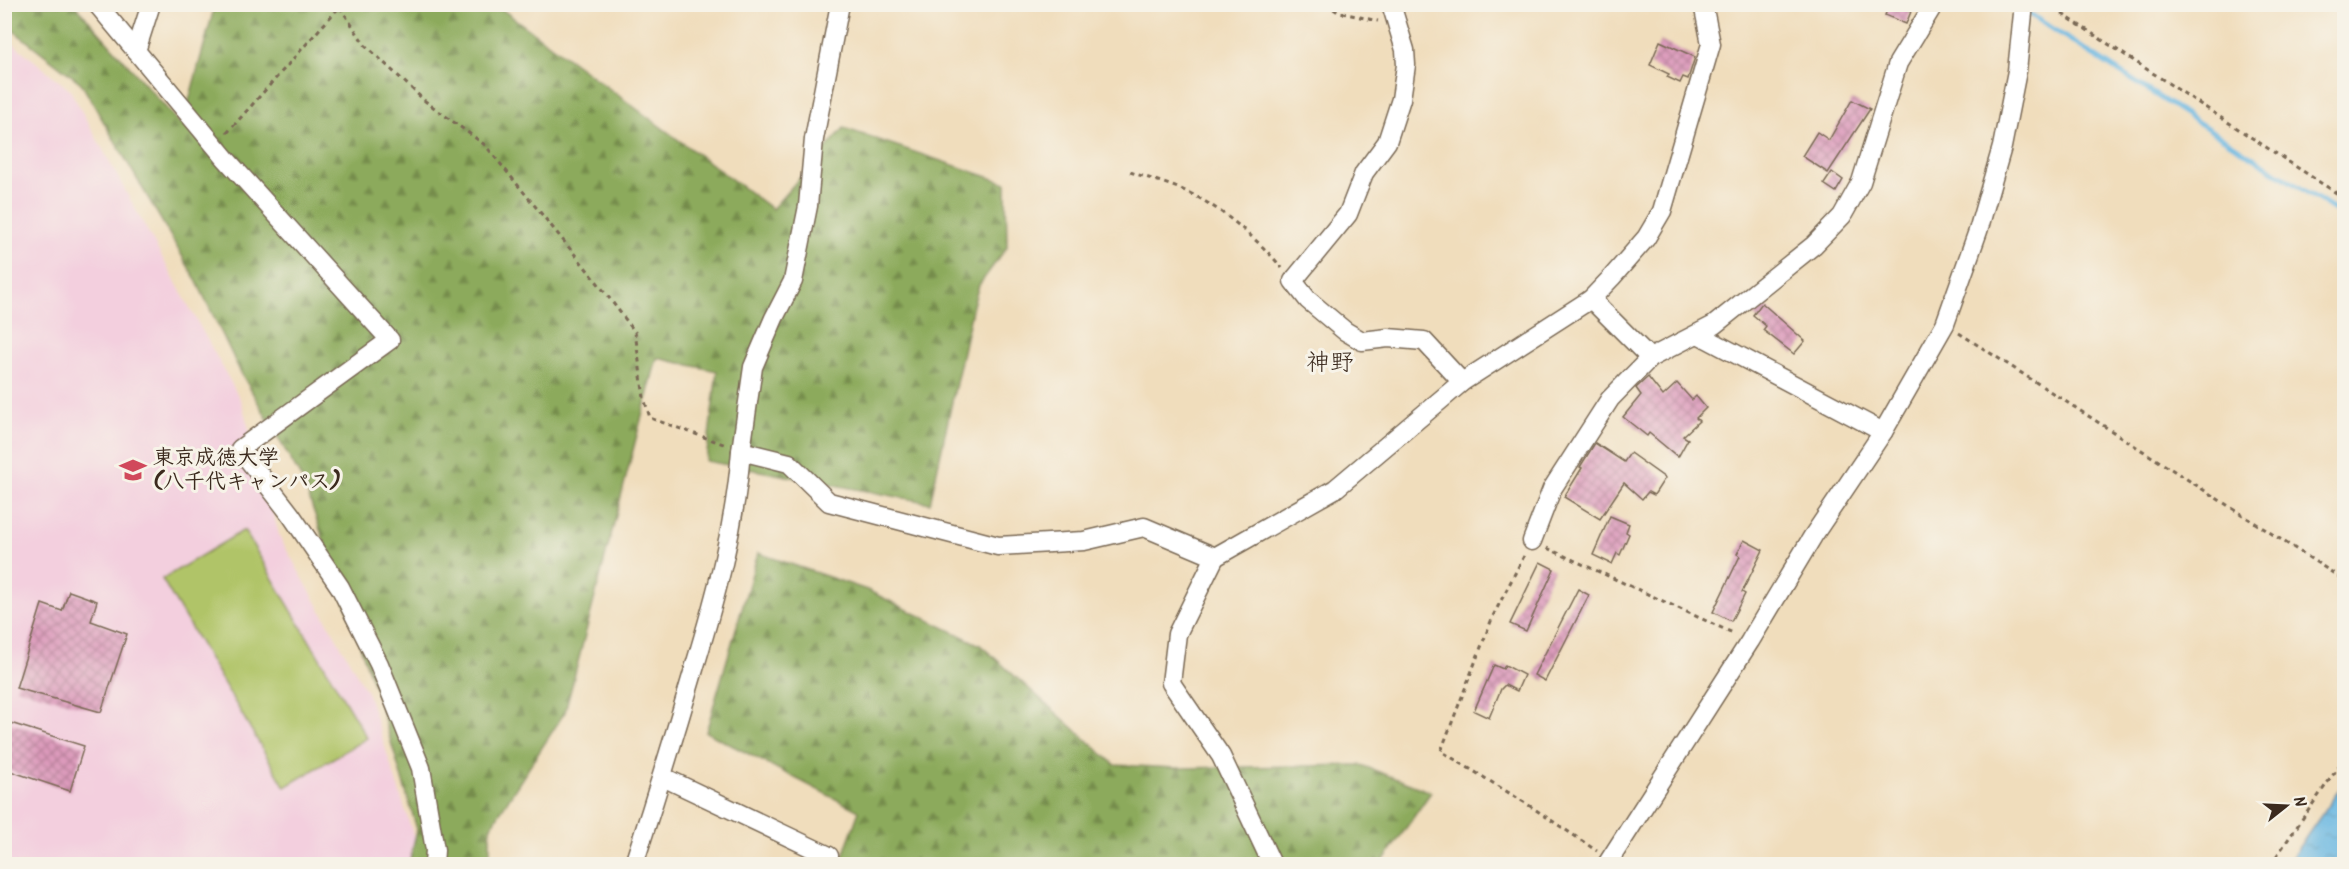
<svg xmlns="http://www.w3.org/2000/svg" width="2349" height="869" font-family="Kalam,'Klee One',sans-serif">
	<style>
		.built { fill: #f3cfde }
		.forest { fill: url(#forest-firs); stroke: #646a3d; stroke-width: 1.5 }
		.pitch { fill: #b0c468; stroke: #767743; stroke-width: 1.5 }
		.water { fill: url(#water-ripples); stroke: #507080; stroke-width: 1.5 }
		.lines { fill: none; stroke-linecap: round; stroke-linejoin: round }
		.stream { stroke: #66b6e1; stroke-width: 5 }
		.building { fill: url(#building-cross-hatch) }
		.minor-casing { stroke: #7a6955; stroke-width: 21 }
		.path { stroke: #7a6955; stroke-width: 3; stroke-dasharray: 4.5 4.5; stroke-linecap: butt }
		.minor { stroke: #fff; stroke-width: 18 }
		.labels { text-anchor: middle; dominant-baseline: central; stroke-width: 6; stroke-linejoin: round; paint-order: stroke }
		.poi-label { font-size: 21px; font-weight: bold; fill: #3b2a1e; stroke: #f7f3e8; text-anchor: start }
		.quarter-label { font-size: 24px; fill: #3b2a1e; stroke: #f7f3e8 }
	</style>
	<defs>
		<pattern id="forest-firs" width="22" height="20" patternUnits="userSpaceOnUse" patternTransform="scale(1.5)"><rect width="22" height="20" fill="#8caa5c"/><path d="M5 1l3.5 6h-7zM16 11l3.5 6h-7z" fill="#748b4b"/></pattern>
		<pattern id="water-ripples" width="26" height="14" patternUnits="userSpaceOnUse" patternTransform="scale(1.5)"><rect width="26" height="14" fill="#66b6e1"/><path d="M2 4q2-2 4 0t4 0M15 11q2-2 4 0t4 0" fill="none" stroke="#5594b6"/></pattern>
		<pattern id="building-cross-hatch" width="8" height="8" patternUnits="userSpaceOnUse" patternTransform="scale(1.5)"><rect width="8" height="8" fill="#dc9abb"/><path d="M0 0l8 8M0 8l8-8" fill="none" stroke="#b47e97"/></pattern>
	</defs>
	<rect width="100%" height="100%" fill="#f7f3e8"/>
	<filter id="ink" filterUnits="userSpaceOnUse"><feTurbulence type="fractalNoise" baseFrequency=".0167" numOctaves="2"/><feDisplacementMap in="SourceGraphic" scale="12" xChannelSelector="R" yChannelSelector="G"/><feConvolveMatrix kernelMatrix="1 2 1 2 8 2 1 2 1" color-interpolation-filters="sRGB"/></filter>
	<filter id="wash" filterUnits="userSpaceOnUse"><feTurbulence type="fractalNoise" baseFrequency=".008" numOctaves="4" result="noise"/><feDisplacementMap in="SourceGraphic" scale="24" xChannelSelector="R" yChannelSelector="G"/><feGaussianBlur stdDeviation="1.35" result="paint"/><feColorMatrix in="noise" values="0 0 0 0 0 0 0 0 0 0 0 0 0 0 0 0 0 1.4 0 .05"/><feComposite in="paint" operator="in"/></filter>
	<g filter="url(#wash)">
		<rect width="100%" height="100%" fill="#f0ddbc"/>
		<path class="built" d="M4,36L70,90L241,401L280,538L368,694L422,862L419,864H5Z"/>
		<g class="forest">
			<path d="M4,5H75L182,126L215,5H496L772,209L844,128L1006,183L1007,247L979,285L973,305L930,503L706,461L717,371L657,358L565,712L490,828V864H409L417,829L377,695L304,483L240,371L195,278L81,83L5,24Z"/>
			<path d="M758,553L867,590L980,645L1115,765L1176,768L1361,765L1431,792L1381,864H840L859,811L706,732Z"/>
		</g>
		<path class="pitch" d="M244,530L367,738L285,787L162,579Z"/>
		<path class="water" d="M2344,782V864H2287L2344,783Z"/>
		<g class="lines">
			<path class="stream" d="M2028,13L2344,216"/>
		</g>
		<g id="blocks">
			<g class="building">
				<path d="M1890,4H1914L1906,24L1885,15Z"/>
				<path d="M1660,41L1695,57L1688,79L1683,77L1680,83L1667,77L1669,74L1650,65Z"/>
				<path d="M1852,100L1870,109L1828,173L1802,156L1817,132L1829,140Z"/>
				<path d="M1832,172L1843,180L1836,192L1824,184Z"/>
				<path d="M1762,303L1805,341L1794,354L1763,330L1766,326L1753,315Z"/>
				<path d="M1648,377L1663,396L1677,383L1692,400L1696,396L1706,408L1696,418L1699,421L1683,436L1688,439L1678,457L1649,433L1647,436L1623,417L1641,395L1636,388Z"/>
				<path d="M1595,443L1624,462L1630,453L1665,478L1654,495L1648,492L1642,499L1624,483L1600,519L1564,497L1582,468L1580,467Z"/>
				<path d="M1610,516L1629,524L1626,532L1629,534L1620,555L1617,553L1612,564L1593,555Z"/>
				<path d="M1744,540L1763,550L1742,592L1745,594L1731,621L1713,612L1740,556L1737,554Z"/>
				<path d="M1540,562L1554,569L1526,631L1510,624Z"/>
				<path d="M1578,589L1589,595L1545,681L1534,675Z"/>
				<path d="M69,591L97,601L91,621L127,634L101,712L16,688L42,604L62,611Z"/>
				<path d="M1494,665L1503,669L1505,665L1524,675L1517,691L1505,685L1501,689L1489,718L1474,711Z"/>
				<path d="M4,721L84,746L70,791L4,769Z"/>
			</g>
		</g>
	</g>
	<g filter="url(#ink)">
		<use href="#blocks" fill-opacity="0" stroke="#7a6955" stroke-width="1.5"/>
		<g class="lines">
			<defs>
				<g id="minor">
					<path d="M97,4L226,159L390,340L240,449L291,515L340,587L379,664L421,768L435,850L434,864"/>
					<path d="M1391,4L1405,50L1406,65L1401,99L1387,142L1364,173L1348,214L1293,281L1308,300L1345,331L1362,341L1388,338L1424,341L1462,382"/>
					<path d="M136,51L151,4"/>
					<path d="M1591,299L1650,358"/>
					<path d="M1698,334L1883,432"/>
					<path d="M741,451L753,367L774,318L793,281L808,206L814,139L840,4"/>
					<path d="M1532,541L1552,489L1610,399L1650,358L1714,325L1814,245L1842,216L1861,182L1898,63L1934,4"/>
					<path d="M1215,557L1177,634L1171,683L1221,756L1272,864"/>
					<path d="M663,777L829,856L825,864"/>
					<path d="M634,864C655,799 675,734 694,669C716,596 735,527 741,451L789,463L829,502L998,546L1084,541L1144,527L1215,557L1335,489L1462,382L1591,299L1612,277L1646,238L1662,211L1711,44L1703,4"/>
					<path d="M1607,864L1750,641L1813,536L1883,432L1945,324L1978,231L2002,147L2017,71L2024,4"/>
				</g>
			</defs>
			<use href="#minor" class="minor-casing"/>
			<g class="path">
				<path d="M1326,4L1338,12L1378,21"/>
				<path d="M2047,4L2344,198"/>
				<path d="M340,7L365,45L425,101L485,145L594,278L635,332L644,398L650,418L726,445"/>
				<path d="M227,133L342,4"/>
				<path d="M1130,172C1148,178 1166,183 1183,190C1218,205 1258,239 1282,268"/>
				<path d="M1959,333L2344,580"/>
				<path d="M1547,548L1735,634"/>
				<path d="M1524,556L1493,616L1441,751L1527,804L1597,851"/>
				<path d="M2271,864L2344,759"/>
			</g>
			<use href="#minor" class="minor"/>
		</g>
	</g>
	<defs>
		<symbol id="university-bare" viewBox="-9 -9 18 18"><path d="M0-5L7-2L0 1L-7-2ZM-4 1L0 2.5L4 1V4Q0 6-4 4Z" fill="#d1495b" stroke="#f7f3e8" stroke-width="2.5" paint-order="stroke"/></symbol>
	</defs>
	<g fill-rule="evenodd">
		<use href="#university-bare" x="114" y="451" width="38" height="38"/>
	</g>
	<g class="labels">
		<g class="poi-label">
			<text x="153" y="458">東京成徳大学<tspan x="153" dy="24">(八千代キャンパス)</tspan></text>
		</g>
		<g class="quarter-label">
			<text x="1330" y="363">神野</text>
		</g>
	</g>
	<rect width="2349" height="869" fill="none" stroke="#f7f3e8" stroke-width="24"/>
	<g transform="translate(2286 806) rotate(72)" stroke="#f7f3e8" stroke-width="4.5" paint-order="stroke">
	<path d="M0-4.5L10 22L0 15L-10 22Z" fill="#3b2a1e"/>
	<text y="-9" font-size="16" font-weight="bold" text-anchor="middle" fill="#3b2a1e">N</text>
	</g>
</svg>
